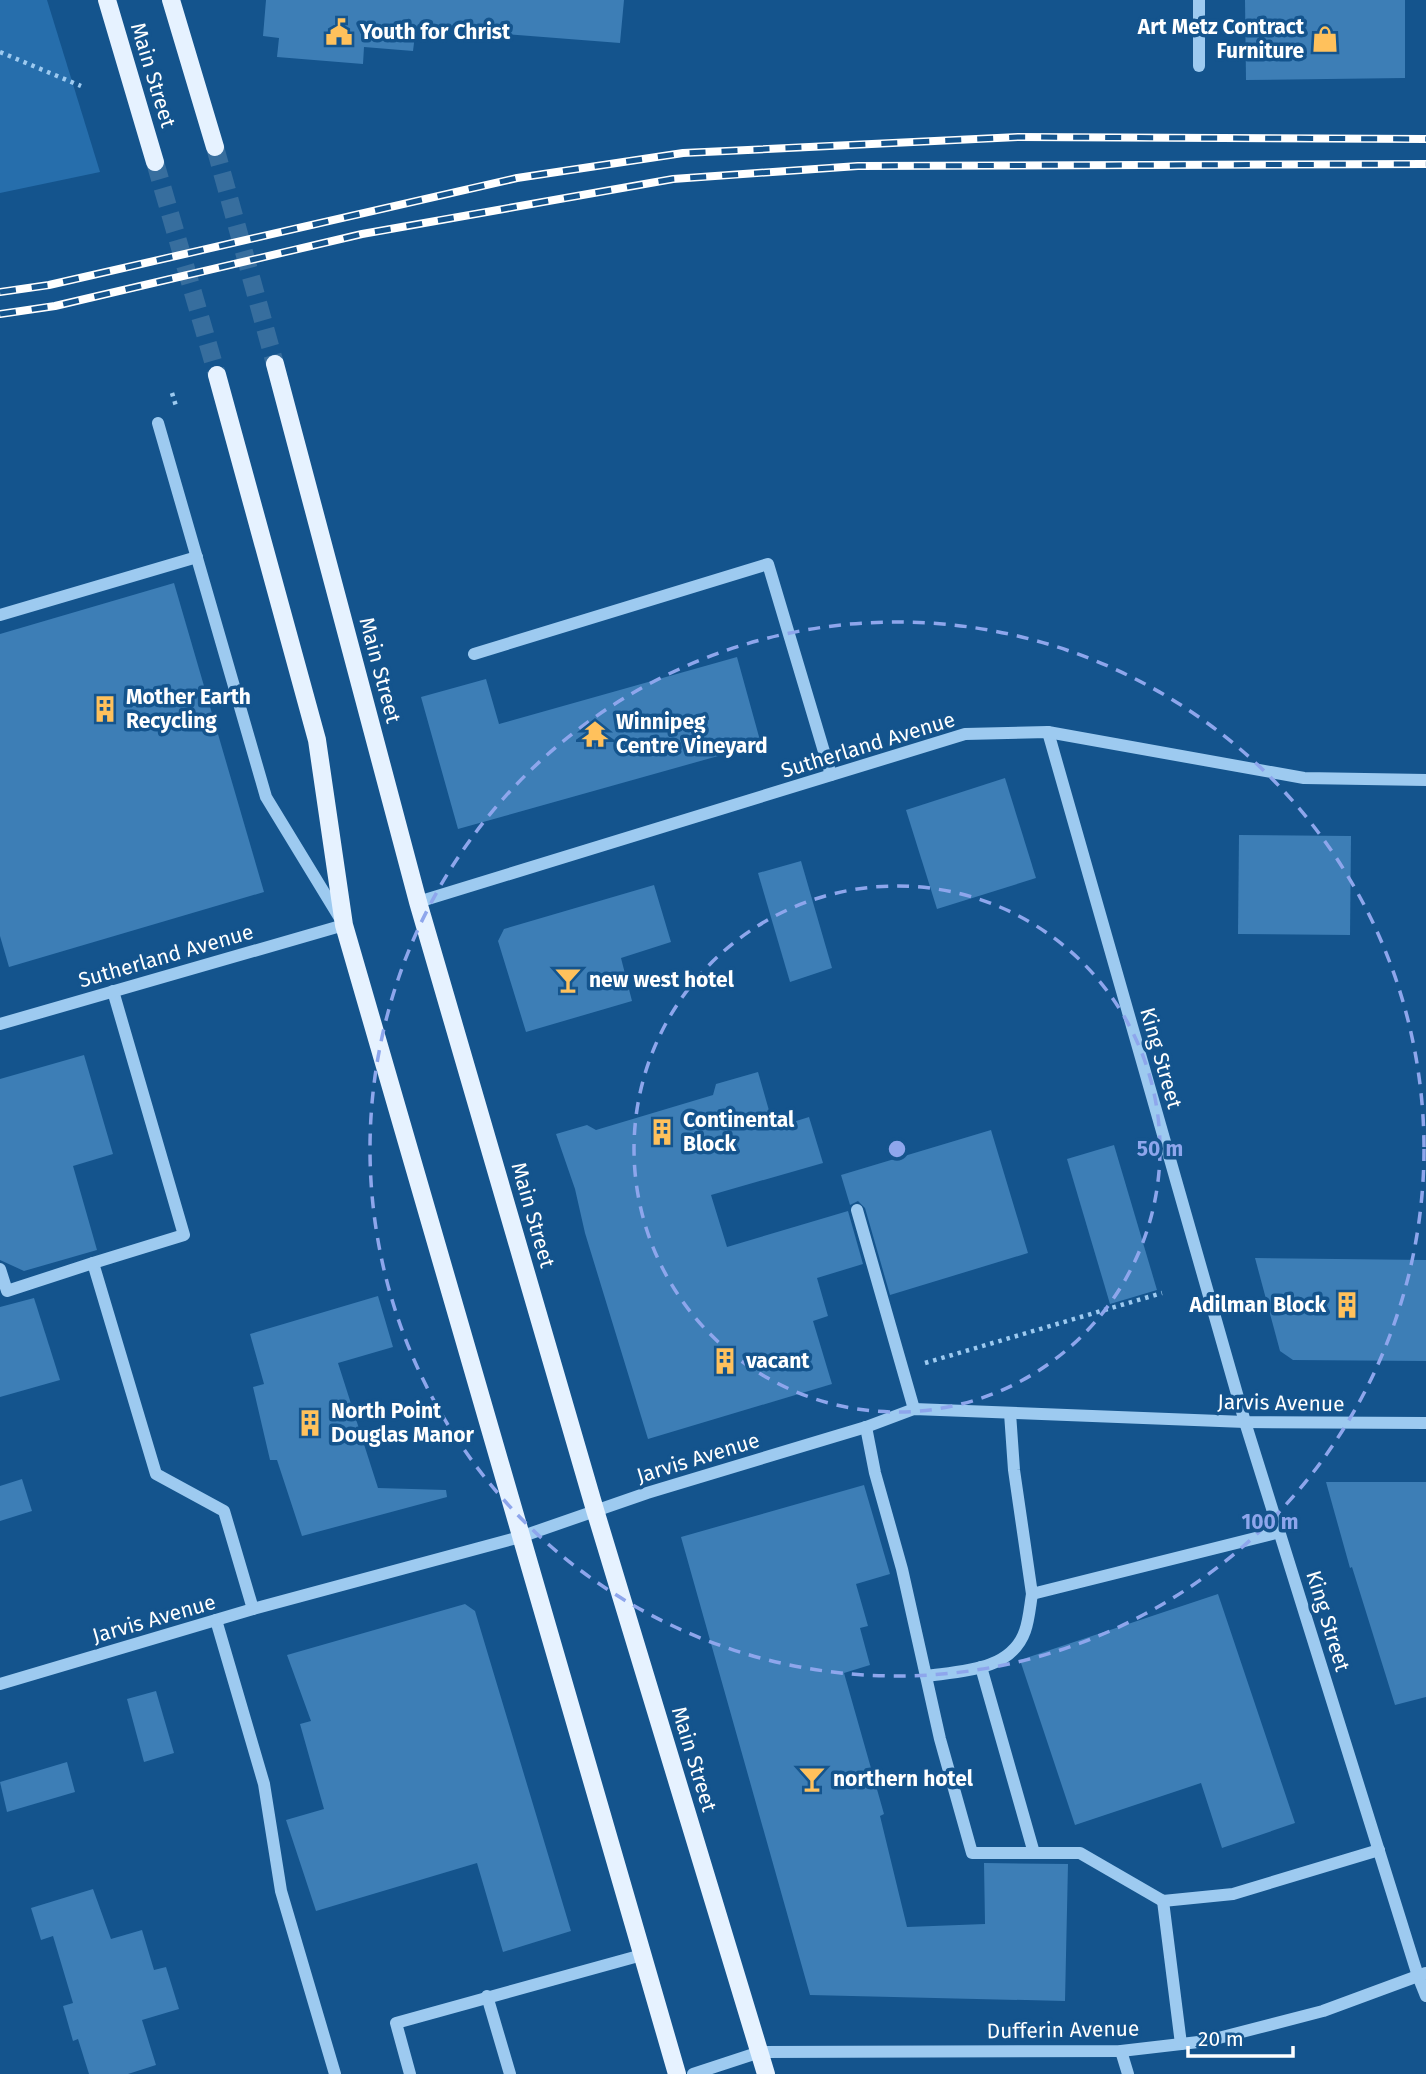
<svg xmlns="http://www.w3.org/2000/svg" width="1426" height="2074" font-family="'Fira Sans',sans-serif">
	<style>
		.green { fill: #266eac }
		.building { fill: #3d7eb6 }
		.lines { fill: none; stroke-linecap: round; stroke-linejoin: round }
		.major-tunnel { stroke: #376e9e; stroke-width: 18; stroke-dasharray: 18 9; stroke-linecap: butt }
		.path { stroke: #9dcaf0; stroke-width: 4.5; stroke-dasharray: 3.5 5; stroke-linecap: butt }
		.minor { stroke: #9dcaf0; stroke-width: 12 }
		.major { stroke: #e6f2ff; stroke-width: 18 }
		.rail-casing { stroke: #fff; stroke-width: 8 }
		.rail { stroke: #14548d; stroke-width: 5; stroke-dasharray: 16; stroke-linecap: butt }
		.ring { fill: none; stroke: #8ea6ec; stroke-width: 3.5; stroke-dasharray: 12 9 }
		.labels { text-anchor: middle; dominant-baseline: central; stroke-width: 7; stroke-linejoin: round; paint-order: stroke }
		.poi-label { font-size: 21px; font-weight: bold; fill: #fff; stroke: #14548d; text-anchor: start }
		.street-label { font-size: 21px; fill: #fff; stroke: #14548d }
		.centre { fill: #8ea6ec; stroke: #14548d; stroke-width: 3.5 }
		.ring-label { font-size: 21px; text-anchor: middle; font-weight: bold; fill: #8ea6ec; stroke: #14548d; stroke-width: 7; stroke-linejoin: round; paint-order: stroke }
	</style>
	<rect width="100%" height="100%" fill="#14548d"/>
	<path class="green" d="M0,0H47L100,172L0,193Z"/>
	<g class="building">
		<path d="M266,0H624L620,43L416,27L413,51L364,47L363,64L277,57L279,38L263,36Z"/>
		<path d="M1245,0H1405V78L1246,80Z"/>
		<path d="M174,583L264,892L9,967L0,936V634Z"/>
		<path d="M737,657L761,744L458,829L421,697L486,679L499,724Z"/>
		<path d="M1005,778L1036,878L937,909L906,810Z"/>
		<path d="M1239,835L1351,836L1350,935L1238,934Z"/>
		<path d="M801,861L832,968L790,982L758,873Z"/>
		<path d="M654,885L671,942L621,958L632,1001L526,1032L498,941L504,929Z"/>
		<path d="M84,1055L113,1154L73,1166L97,1250L24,1271L0,1260V1079Z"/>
		<path d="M758,1072L774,1128L809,1117L823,1163L711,1195L727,1247L848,1211L863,1264L817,1278L828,1316L813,1321L832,1384L648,1439L585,1233L575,1189L556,1134L587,1125L596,1130L713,1095L716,1084Z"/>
		<path d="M991,1130L1028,1253L890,1295L865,1208L858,1201L850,1205L841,1175Z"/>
		<path d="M1114,1145L1157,1290L1110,1304L1067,1159Z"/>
		<path d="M1255,1258L1426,1260V1361L1293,1360L1280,1351Z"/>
		<path d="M378,1296L393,1347L338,1363L378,1488L446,1490L447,1497L302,1536L277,1460H270L253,1387L264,1384L250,1334Z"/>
		<path d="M34,1298L60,1380L0,1397V1307Z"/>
		<path d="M22,1479L32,1511L0,1521V1486Z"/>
		<path d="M1326,1482H1426V1697L1395,1705L1352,1567L1350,1568Z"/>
		<path d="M864,1485L890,1574L856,1584L868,1626L860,1628L870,1665L844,1673L884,1814L880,1816L907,1927L985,1924L984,1863L1068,1864L1065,2001L810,1995L681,1537Z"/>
		<path d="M1218,1594L1295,1823L1222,1848L1201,1783L1075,1825L1020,1660Z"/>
		<path d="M465,1604L475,1611L571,1931L503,1952L477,1863L316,1911L286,1820L324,1809L300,1724L311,1721L287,1655Z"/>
		<path d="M156,1691L174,1753L144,1762L127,1699Z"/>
		<path d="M67,1762L75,1792L7,1812L0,1782Z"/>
		<path d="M93,1889L111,1939L142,1930L154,1970L166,1967L179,2009L142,2020L156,2065L128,2074H89L78,2039L73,2041L63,2006L73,2003L53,1936L41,1940L31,1908Z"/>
	</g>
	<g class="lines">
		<g class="major-tunnel">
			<path d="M215,147L275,364"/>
			<path d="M155,162L217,375"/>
		</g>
		<g class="path">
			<path d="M0,52L81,86"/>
			<path d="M172,393L176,406"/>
			<path d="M925,1363L1162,1293"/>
		</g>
		<g class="minor">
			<path d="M1199,0V66"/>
			<path d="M0,615L197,557"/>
			<path d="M474,654L768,564L831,775"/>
			<path d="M1048,732L1245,1422L1418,1976L1426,1996"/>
			<path d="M418,902L965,734L1048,732L1304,778L1426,780"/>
			<path d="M113,991L184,1235L93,1263L156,1474L224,1511L253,1609"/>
			<path d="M0,1024L344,925L266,797L158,423"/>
			<path d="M857,1210L914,1409"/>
			<path d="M0,1269L7,1291L93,1263"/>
			<path d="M1010,1413L1014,1470L1032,1594L1280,1532"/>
			<path d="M866,1427L875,1473L902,1569L940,1739L972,1853H1080L1163,1901L1233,1894L1379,1850"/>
			<path d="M216,1620L264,1784L281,1891L335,2074"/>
			<path d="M981,1667L1034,1853"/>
			<path d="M926,1676C961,1671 1011,1671 1025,1631C1029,1620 1030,1606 1032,1594"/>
			<path d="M0,1684L253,1609L520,1537L647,1493L866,1427L914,1409L1245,1422L1426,1423"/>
			<path d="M1163,1901L1181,2044"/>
			<path d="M487,1996L510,2074"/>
			<path d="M1121,2051L1128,2074"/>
			<path d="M410,2074L396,2023L642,1955"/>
			<path d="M693,2074L760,2052L1121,2051L1207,2041L1323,2011L1426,1973"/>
		</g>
		<g class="major">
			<path d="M107,0L155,162"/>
			<path d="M171,0L215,147"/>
			<path d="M275,364L418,902L595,1510L766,2074"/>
			<path d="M217,375L317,740L344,925L677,2074"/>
		</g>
		<defs>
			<g id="rail">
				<path d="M0,292L49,285L517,178L683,153L1018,137L1426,139"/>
				<path d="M0,314L55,306L362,234L673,179L858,166L1426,164"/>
			</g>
		</defs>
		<use href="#rail" class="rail-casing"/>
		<use href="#rail" class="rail"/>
	</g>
	<g class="ring">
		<circle cx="897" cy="1149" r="263"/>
		<circle cx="897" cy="1149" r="527"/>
	</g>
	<defs>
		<symbol id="civic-bare" viewBox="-9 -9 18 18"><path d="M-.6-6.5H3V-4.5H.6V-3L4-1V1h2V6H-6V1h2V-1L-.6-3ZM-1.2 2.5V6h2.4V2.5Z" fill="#ffc15c" stroke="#14548d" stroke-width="2.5" paint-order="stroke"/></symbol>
		<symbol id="shop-bare" viewBox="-9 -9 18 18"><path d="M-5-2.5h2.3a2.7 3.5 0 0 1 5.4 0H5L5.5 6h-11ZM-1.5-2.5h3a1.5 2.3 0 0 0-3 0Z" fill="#ffc15c" stroke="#14548d" stroke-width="2.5" paint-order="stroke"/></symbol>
		<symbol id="building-bare" viewBox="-9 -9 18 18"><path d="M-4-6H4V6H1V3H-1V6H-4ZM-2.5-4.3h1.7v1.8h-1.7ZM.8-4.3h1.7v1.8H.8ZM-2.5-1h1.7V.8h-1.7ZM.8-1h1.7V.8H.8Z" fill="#ffc15c" stroke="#14548d" stroke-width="2.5" paint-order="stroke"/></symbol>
		<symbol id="temple-bare" viewBox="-9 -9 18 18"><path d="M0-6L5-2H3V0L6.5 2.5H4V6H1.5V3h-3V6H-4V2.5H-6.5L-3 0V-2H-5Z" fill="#ffc15c" stroke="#14548d" stroke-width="2.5" paint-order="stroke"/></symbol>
		<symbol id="bar-bare" viewBox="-9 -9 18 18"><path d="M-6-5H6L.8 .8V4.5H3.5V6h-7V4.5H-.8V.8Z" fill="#ffc15c" stroke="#14548d" stroke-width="2.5" paint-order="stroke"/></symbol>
	</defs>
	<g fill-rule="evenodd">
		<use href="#civic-bare" x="320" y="13" width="38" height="38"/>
		<use href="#shop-bare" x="1306" y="20" width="38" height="38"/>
		<use href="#building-bare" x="86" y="690" width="38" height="38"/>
		<use href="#temple-bare" x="576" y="715" width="38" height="38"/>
		<use href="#bar-bare" x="549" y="961" width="38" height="38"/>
		<use href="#building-bare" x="643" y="1113" width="38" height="38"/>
		<use href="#building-bare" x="1328" y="1286" width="38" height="38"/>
		<use href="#building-bare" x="706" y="1342" width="38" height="38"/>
		<use href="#building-bare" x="291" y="1404" width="38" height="38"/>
		<use href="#bar-bare" x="793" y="1760" width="38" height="38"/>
	</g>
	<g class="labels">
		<g class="poi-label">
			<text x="1304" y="27" text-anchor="end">Art Metz Contract<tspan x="1304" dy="24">Furniture</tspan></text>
			<text x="360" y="32">Youth for Christ</text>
			<text x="126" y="697">Mother Earth<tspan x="126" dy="24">Recycling</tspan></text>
			<text x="616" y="722">Winnipeg<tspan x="616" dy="24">Centre Vineyard</tspan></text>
			<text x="589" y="980">new west hotel</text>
			<text x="683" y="1120">Continental<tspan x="683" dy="24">Block</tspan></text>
			<text x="1326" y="1305" text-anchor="end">Adilman Block</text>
			<text x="746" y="1361">vacant</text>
			<text x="331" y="1411">North Point<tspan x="331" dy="24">Douglas Manor</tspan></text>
			<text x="833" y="1779">northern hotel</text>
		</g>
		<g class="street-label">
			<text transform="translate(153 75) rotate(73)">Main Street</text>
			<text transform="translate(380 670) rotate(75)">Main Street</text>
			<text transform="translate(868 745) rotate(-17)">Sutherland Avenue</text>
			<text transform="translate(166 956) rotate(-16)">Sutherland Avenue</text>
			<text transform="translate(1161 1058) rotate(74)">King Street</text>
			<text transform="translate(533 1215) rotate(74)">Main Street</text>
			<text transform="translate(1281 1403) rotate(1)">Jarvis Avenue</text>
			<text transform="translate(698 1458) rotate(-17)">Jarvis Avenue</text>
			<text transform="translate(154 1619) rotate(-16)">Jarvis Avenue</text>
			<text transform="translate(1328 1621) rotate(73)">King Street</text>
			<text transform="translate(694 1759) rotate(73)">Main Street</text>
			<text transform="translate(1063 2030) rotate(-1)">Dufferin Avenue</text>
		</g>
	</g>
	<circle cx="897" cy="1149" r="10" class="centre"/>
	<g class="ring-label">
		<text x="1160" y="1156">50 m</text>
		<text x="1270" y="1529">100 m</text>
	</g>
	<path d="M1188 2046v10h105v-10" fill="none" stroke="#ffffff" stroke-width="3.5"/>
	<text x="1198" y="2046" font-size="21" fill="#ffffff" stroke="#14548d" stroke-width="5" paint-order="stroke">20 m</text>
</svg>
